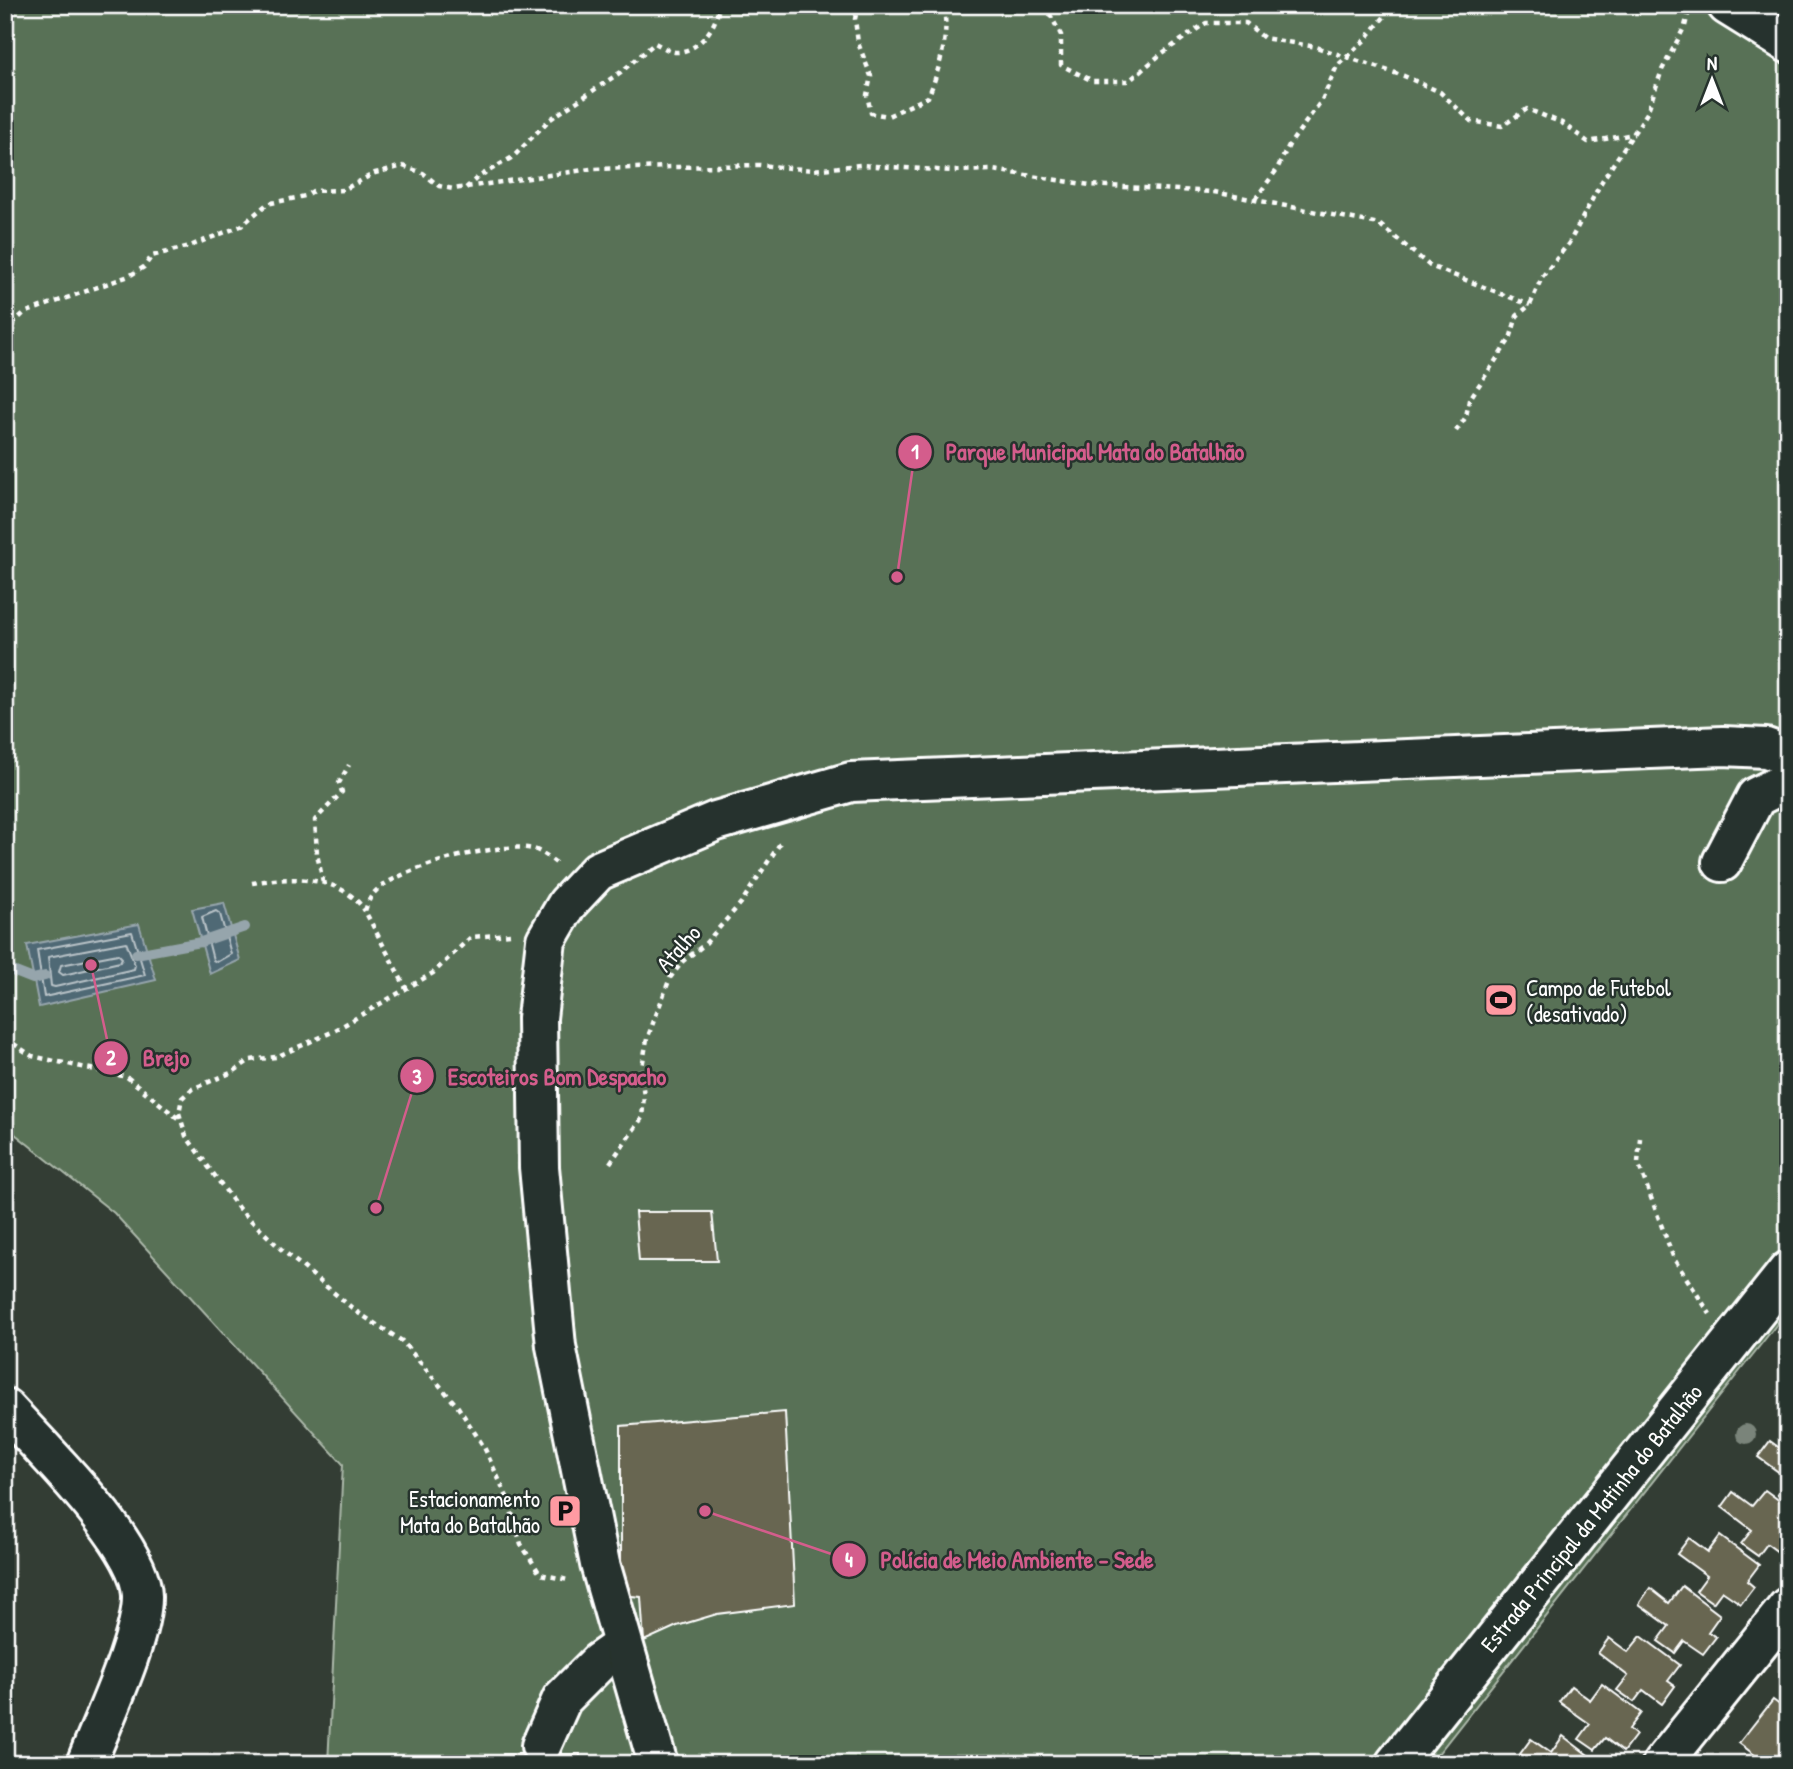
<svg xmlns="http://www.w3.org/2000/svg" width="1793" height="1769" font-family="'Patrick Hand',sans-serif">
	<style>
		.green { fill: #587156; stroke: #acb8aa; stroke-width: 2 }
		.water { fill: #506975; stroke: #96a5ac; stroke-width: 2 }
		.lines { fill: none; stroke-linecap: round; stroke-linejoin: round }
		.shore { stroke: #b9c3c8; stroke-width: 2 }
		.stream { stroke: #96a5ac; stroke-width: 10 }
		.building { fill: #676651; stroke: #fff; stroke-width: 2 }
		.minor-casing { stroke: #fff; stroke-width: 44 }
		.path { stroke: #fff; stroke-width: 4.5; stroke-dasharray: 5 5; stroke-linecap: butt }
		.minor { stroke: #26332d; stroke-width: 38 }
		.tree { fill: #7a847a }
		.labels { text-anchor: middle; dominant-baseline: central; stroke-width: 5; stroke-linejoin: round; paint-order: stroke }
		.street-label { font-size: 23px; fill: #fff; stroke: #26332d }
		.poi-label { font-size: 23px; fill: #fff; stroke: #26332d; text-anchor: start }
		.leader { fill: none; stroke: #d45d8c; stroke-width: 2.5 }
		.callout-dot { fill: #d45d8c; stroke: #26332d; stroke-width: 2.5 }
		.mark-label { font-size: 21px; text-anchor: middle; font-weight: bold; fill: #fff }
		.callout-label { font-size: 24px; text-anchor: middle; font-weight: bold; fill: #d45d8c; stroke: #26332d; stroke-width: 5; stroke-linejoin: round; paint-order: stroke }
	</style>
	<rect width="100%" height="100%" fill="#333d34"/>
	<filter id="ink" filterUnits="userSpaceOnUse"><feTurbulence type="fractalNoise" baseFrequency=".0143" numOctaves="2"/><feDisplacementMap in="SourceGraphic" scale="14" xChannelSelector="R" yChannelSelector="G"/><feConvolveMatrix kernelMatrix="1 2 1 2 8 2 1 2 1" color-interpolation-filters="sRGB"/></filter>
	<g filter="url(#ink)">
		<path class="green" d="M5,5H1752L1788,28V1310L1430,1764H328L343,1464L114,1213L5,1126Z"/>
		<g class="water">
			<path d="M224,903L240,960L210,974L192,909Z"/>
			<path d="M139,924L156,980L39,1007L27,945Z"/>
		</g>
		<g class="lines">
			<g class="shore">
				<path d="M216,911L220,914L231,954L217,962L213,960L202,917Z"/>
				<path d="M132,932L145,975L44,997L37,950Z"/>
				<path d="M126,942L135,965L134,969L55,987L51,986L48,957Z"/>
				<path d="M118,954L122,958L120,962L63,975L59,972L61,965Z"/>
			</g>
			<g class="stream">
				<path d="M136,954L201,942L245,927"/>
				<path d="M5,968L33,979L45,976"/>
			</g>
		</g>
		<g class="building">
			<path d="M635,1212H712L717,1261H639Z"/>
			<path d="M1788,1320V1340L1778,1332Z"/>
			<path d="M785,1412L795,1604L717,1614L677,1626L644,1641L641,1597L621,1595V1426Z"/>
			<path d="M1770,1441L1788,1454V1479L1758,1457Z"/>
			<path d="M1788,1481V1501L1778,1494Z"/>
			<path d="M1765,1490L1788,1507L1786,1558L1767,1544L1758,1556L1741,1544L1752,1530L1722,1507L1733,1492L1752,1506Z"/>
			<path d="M1720,1536L1759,1565L1747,1581L1754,1587L1741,1604L1722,1591L1713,1603L1696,1591L1707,1576L1677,1554L1689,1538L1708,1552Z"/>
			<path d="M1682,1586L1720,1615L1708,1632L1716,1637L1703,1654L1684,1641L1675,1653L1658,1641L1669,1626L1639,1604L1650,1588L1669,1603Z"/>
			<path d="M1641,1636L1680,1665L1668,1681L1675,1686L1662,1704L1643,1690L1634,1702L1617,1690L1628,1676L1598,1653L1609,1638L1628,1652Z"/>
			<path d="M1602,1684L1641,1713L1629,1729L1636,1735L1623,1752L1605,1738L1595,1750L1579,1739L1590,1724L1559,1702L1571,1686L1590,1700Z"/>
			<path d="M1773,1700L1788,1711V1764H1750L1756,1756L1739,1743Z"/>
			<path d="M1563,1736L1600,1764H1533L1520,1754L1531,1739L1551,1753Z"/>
			<path d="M503,1754H580V1764H504Z"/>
		</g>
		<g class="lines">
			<defs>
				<g id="minor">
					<path d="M1727,5L1788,43"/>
					<path d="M1722,862L1756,797L1788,781"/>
					<path d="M5,1408C41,1448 142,1545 142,1596C143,1637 102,1722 86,1764"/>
					<path d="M541,1746L562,1699L599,1662L623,1645"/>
					<path d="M658,1764L600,1564L556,1346L539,1167L537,1018L546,940L567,904L598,871L716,821L851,782L1723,746L1766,748L1788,756"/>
					<path d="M1395,1764L1788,1271"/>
					<path d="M1662,1764L1788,1607"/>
				</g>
			</defs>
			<use href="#minor" class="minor-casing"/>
			<g class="path">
				<path d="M858,5L855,19L858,43L871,76L867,95L871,113L888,116L928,97C938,74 952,29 942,5"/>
				<path d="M1045,5L1061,35V65L1093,81H1129L1161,54L1206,23H1246L1264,38L1316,47L1404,76L1440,92L1471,121L1502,126L1527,109L1562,123L1588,142L1634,134"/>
				<path d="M466,188L478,177L513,157L549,120L621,72L655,43C661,46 670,52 676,52C699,52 718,25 719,5"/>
				<path d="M1255,199L1276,171L1289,145L1322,100L1337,66L1365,40L1394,5"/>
				<path d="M5,331L24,313L129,276L144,267L152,256L190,246L241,226L267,204L305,196L313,191L343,190L375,173L403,166L423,173L439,186L453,189L591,169L760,165L812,170L860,165L953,171L993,170L1090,185L1214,192L1379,224L1430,266L1530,305"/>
				<path d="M1456,431L1466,417L1469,400L1510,339L1517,316L1530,305L1542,277L1569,243L1602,181L1647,113L1662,70L1685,26L1690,7"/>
				<path d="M323,882L317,854L315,820L342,792L339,783L349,765"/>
				<path d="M252,883C290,876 342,875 365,911"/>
				<path d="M510,934L471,937L433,973L332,1032L276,1057L250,1060L233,1072L192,1089L182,1098L179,1113L186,1136L239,1209L281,1249L357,1312L402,1341L458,1407L484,1447L507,1497L521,1544L540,1574L568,1580"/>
				<path d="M407,990L365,911C368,901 371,895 379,888C406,867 499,841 533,849C541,851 550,858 556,863"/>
				<path d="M5,1038L32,1056L127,1077L180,1120"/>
				<path d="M1640,1138L1638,1163L1674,1259L1710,1314"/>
				<path d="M610,1163L642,1118L644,1096L641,1073L647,1039L670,978L683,961L704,945L741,903L781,842"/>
			</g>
			<use href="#minor" class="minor"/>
		</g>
		<circle class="tree" cx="1746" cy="1434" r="10"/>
	</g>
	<defs>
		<symbol id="stadium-square" viewBox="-11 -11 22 22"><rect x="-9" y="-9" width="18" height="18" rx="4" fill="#ff9aa2" stroke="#26332d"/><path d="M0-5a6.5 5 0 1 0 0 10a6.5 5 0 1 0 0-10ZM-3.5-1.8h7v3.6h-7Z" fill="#111"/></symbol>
		<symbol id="parking-square" viewBox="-11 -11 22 22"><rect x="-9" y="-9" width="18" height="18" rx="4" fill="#ff9aa2" stroke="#26332d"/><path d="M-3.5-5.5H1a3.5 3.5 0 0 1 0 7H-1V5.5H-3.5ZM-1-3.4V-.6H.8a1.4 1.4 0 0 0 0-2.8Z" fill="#111"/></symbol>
	</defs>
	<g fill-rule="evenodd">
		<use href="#stadium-square" x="1482" y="981" width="38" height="38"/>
		<use href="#parking-square" x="546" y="1492" width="38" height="38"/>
	</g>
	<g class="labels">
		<g class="street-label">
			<text transform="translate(678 948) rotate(-48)">Atalho</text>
			<text transform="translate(1591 1518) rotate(-51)">Estrada Principal da Matinha do Batalhão</text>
		</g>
		<g class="poi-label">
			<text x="1526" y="987">Campo de Futebol<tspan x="1526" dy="26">(desativado)</tspan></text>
			<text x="540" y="1498" text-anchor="end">Estacionamento<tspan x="540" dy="26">Mata do Batalhão</tspan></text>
		</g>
	</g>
	<path class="leader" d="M897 577L915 452M91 965L111 1058M376 1208L417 1076M705 1511L849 1560"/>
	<g class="callout-dot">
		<circle cx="897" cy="577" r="7"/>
		<circle cx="91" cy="965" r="7"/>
		<circle cx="376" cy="1208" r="7"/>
		<circle cx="705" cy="1511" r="7"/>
		<circle cx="915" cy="452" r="18"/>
		<circle cx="111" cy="1058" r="18"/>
		<circle cx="417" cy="1076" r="18"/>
		<circle cx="849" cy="1560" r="18"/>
	</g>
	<g class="mark-label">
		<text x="915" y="459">1</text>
		<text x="111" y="1065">2</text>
		<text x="417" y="1084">3</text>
		<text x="849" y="1567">4</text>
	</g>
	<g class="callout-label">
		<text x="1095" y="460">Parque Municipal Mata do Batalhão</text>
		<text x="166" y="1066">Brejo</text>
		<text x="557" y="1085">Escoteiros Bom Despacho</text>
		<text x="1017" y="1568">Polícia de Meio Ambiente - Sede</text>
	</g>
	<rect width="1793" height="1769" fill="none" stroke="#26332d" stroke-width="28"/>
	<rect x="14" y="14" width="1765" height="1741" fill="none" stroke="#fff" stroke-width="2.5" filter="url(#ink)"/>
	<g transform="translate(1712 80)" stroke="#26332d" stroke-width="5" paint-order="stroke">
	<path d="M0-5L12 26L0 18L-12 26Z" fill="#ffffff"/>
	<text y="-10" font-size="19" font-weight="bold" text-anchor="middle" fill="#ffffff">N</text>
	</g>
</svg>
